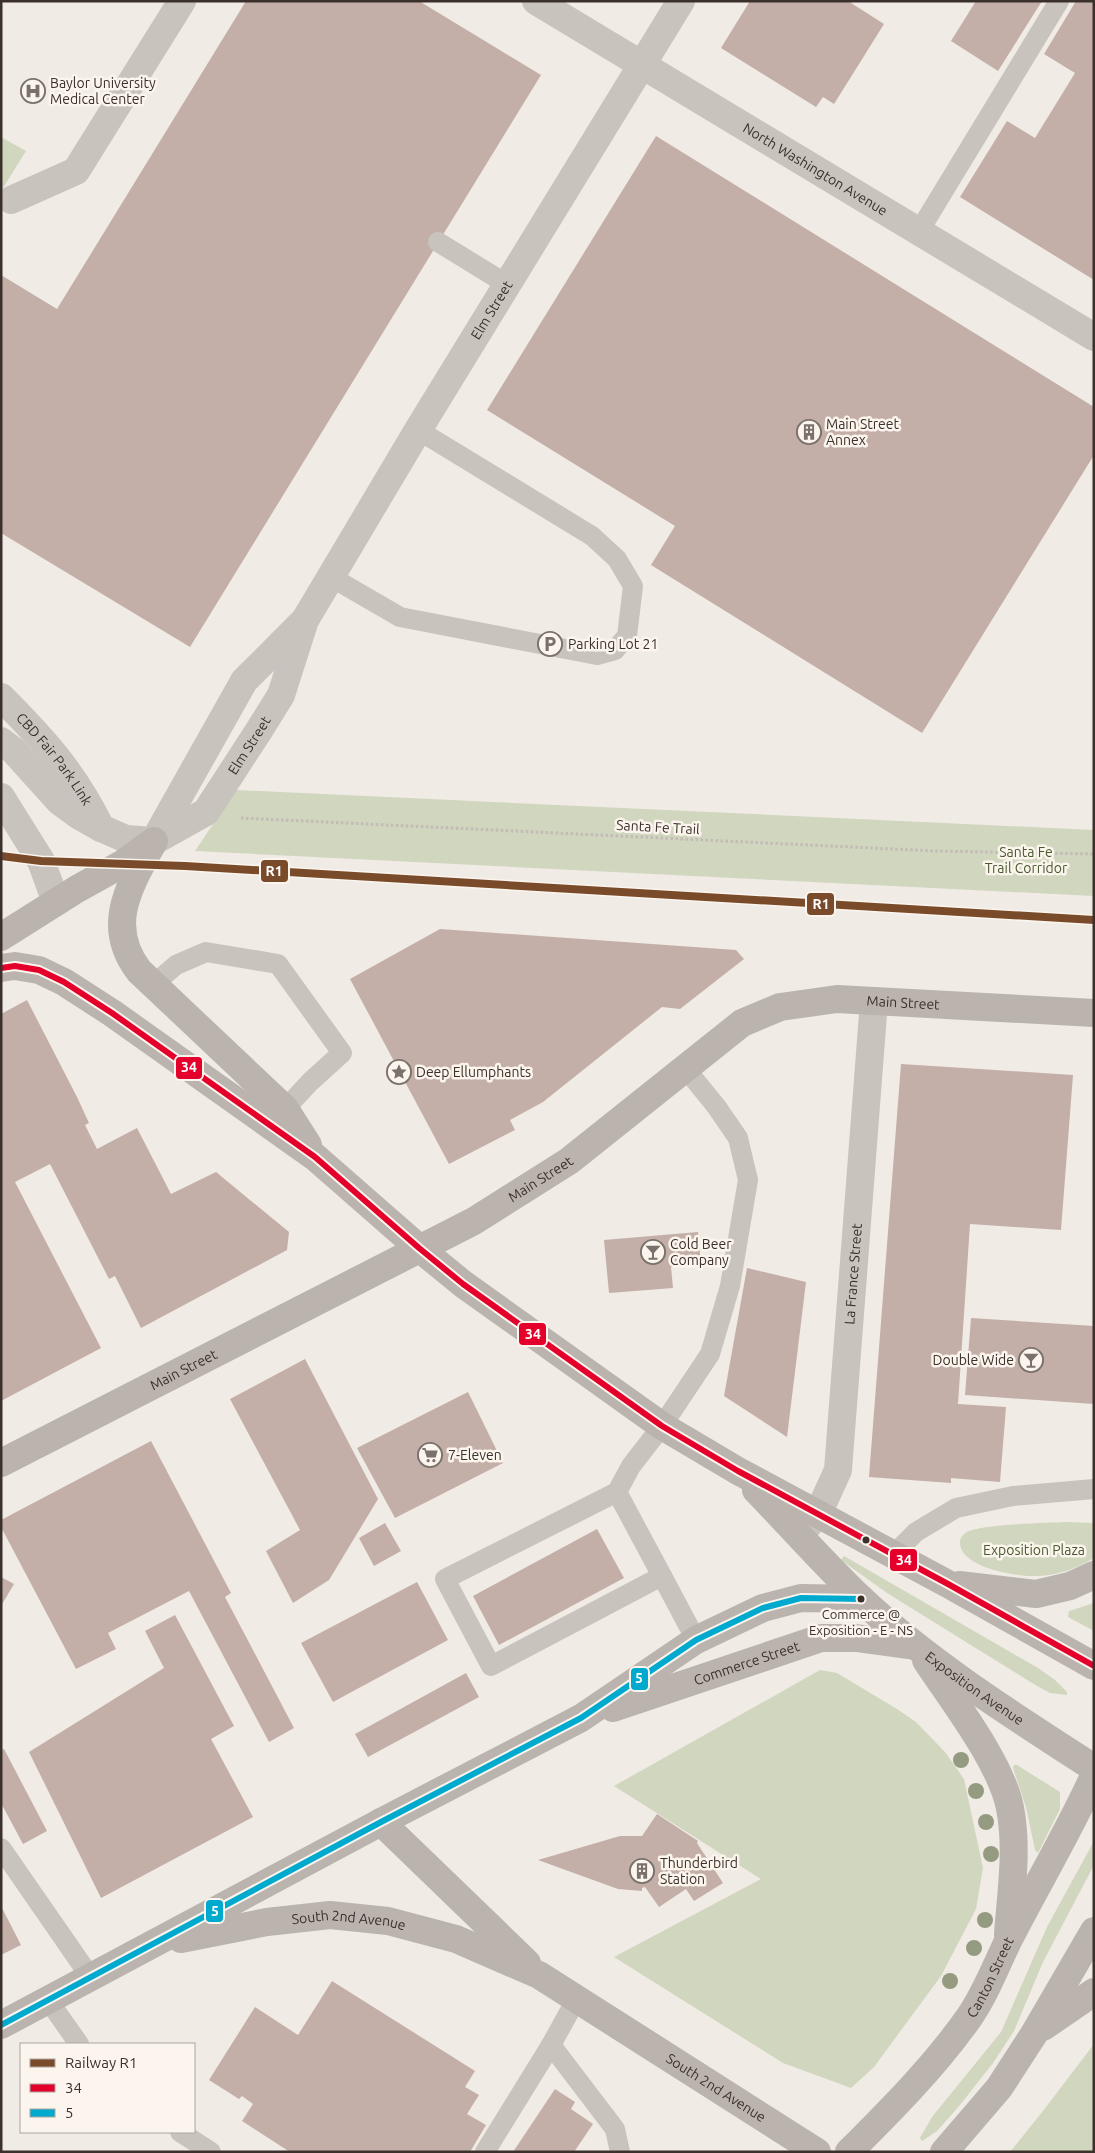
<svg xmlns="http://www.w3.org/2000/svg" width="1095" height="2153" font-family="Ubuntu,sans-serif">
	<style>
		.green { fill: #d1d6bf }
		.building { fill: #c3afa7 }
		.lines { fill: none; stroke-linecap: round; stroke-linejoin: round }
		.path { stroke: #c2bbb6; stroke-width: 3; stroke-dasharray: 2.5 2.5; stroke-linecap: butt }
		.service { stroke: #c9c3be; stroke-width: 20 }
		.minor { stroke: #c9c3be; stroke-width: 28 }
		.tertiary { stroke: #c9c3be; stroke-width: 28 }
		.secondary { stroke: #bab3ae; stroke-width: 28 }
		.bus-1-casing { stroke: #fbf5ee; stroke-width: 10 }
		.bus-2-casing { stroke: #fbf5ee; stroke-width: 10 }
		.bus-1 { stroke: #e4002b; stroke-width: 6 }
		.bus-2 { stroke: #00a9ce; stroke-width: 6 }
		.rail-1-casing { stroke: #fbf5ee; stroke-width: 11 }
		.rail-1 { stroke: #7a4b2a; stroke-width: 8 }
		.tree { fill: #959b80 }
		.bus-dot { fill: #3b302b; stroke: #fbf5ee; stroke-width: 2 }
		.labels { text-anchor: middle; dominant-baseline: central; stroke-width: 5; stroke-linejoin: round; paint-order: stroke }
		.bus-label { font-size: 13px; fill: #3b302b; stroke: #fbf5ee }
		.poi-label { font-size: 14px; fill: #3b302b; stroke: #fbf5ee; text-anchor: start }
		.street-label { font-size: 14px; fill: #3b302b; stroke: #fbf5ee }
		.park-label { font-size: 14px; fill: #4a5a2e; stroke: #fbf5ee }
		.line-badge { stroke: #fbf5ee; stroke-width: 2 }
		.badge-label { font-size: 14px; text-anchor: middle; font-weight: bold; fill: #fff }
	</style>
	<rect width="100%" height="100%" fill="#f0ebe5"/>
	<g class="green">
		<path d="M1,137L26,151L1,191Z"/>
		<path d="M236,790L1094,830V896L195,851Z"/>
		<path d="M1066,1522L1094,1523V1558C1076,1569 1053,1577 1032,1576C1013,1576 962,1567 960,1544C959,1539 963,1534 967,1532C982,1524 1046,1523 1066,1522Z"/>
		<path d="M844,1556L1038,1668L1055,1680L1067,1692V1695L1050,1693L1037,1686L887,1593L841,1560Z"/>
		<path d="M1094,1603V1631L1068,1617L1069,1611Z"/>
		<path d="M820,1670L837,1673L897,1709L916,1722L945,1752L964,1779L983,1868L976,1909L941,1976L874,2067L851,2088L783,2063L614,1957L761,1879L614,1786Z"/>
		<path d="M1014,1765H1017L1060,1792V1809L1038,1853L1035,1850L1026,1807L1013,1768Z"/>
		<path d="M1094,1841V1865L1043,1962L1014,2031L993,2063L960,2105L937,2131L922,2141L920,2138L932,2117L1001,2032L1047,1927Z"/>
		<path d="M1094,2044V2152H1010L1043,2111Z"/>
	</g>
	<g class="building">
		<path d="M246,1H419L541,75L190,647L1,533V275L57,309Z"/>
		<path d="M750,1H848L884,24L834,104L823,97L816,107L721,48Z"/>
		<path d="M976,1H1042L998,71L951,41Z"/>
		<path d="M1076,1H1094V280L960,197L1007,121L1035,138L1075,73L1044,54Z"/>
		<path d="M656,136L1094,407V455L922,733L651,565L675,526L487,410Z"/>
		<path d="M440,929L736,950L744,959L680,1009L662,1007L543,1102L510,1120L515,1130L449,1164L350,979Z"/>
		<path d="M27,1000L77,1097L89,1123L85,1125L97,1149L137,1128L171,1194L216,1172L289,1232L287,1250L141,1328L115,1276L109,1279L50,1164L15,1182L101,1348L1,1401V1014Z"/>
		<path d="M901,1064L1073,1075L1061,1230L970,1224L958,1404L1006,1407L1000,1482L951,1478V1483L869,1477Z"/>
		<path d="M698,1232L701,1265L671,1267L673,1288L609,1293L604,1240Z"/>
		<path d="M747,1268L806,1282L787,1437L724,1396Z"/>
		<path d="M971,1318L1094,1326V1404L965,1395Z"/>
		<path d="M305,1359L378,1499L329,1580L293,1603L266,1551L300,1530L230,1399Z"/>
		<path d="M468,1392L503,1463L395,1518L357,1448Z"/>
		<path d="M151,1441L231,1593L225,1597L294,1728L269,1742L189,1591L108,1633L116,1649L76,1669L1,1527V1520Z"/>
		<path d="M385,1523L401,1551L374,1566L359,1538Z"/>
		<path d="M597,1529L624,1578L499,1645L473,1596Z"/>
		<path d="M1,1577L14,1584L1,1606Z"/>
		<path d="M417,1582L448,1640L333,1702L301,1643Z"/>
		<path d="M175,1615L234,1726L211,1739L253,1817L101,1898L29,1752L164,1668L145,1631Z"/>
		<path d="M466,1673L479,1697L368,1757L355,1734Z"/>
		<path d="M4,1749L47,1831L23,1844L1,1803V1750Z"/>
		<path d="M657,1814L698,1841L697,1843L723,1883L694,1901L686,1889L659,1907L645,1887L642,1888V1891L618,1889L538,1860L620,1836H642Z"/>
		<path d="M1,1906L21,1945L1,1955Z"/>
		<path d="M332,1981L475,2071L465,2087L479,2095L467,2114L486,2125L470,2152H290L242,2121L253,2104L242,2096L239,2099L209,2080L255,2007L298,2035Z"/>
		<path d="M555,2089L575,2102L571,2109L593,2124L574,2152H513Z"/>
	</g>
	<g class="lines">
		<path class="path" d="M241,818L935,851L1094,854"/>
		<g class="service">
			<path d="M918,233L1059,1"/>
			<path d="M438,242L508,285"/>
			<path d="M331,577L400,617L597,655L615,650L627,636L633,586L617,559L592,536L418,430"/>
			<path d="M154,984L176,965L206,952L278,964L342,1053L310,1082L285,1109"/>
			<path d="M617,1492L662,1576L491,1666L445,1579L617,1492L631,1466L662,1426L710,1354L730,1286L748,1180L738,1138L716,1106L685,1068"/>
			<path d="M893,1555L916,1532L956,1508L1013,1496L1094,1489"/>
			<path d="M662,1576L696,1640"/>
			<path d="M1,1848L91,1978"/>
			<path d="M48,2000L79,2044"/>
			<path d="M551,2045L615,2129L620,2152"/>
			<path d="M180,2132L211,2152"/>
			<path d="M485,2152L551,2045L577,1998"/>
		</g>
		<g class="minor">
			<path d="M11,200L76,171L182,1"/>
			<path id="s1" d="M154,841L206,812L258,732L281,695L305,620L418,430L681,1"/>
			<path d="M154,841L244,681L302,623"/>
			<path id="s2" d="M802,1532L818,1514L838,1470L874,1001"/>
		</g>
		<g class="tertiary">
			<path id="s3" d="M536,1L1094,337"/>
			<path id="s4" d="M1,697C44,740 74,773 101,828"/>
			<path d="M1,741L14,751L59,801L78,815L101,828L126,839L154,841"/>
			<path d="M1,797L41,861L56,902"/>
		</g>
		<g class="secondary">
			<path d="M154,841C130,885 104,925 139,971L285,1109L308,1145"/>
			<path d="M1,937L77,889L122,864L151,843"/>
			<path d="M1,968L15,966L39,970L64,982L112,1013L315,1157L419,1248L463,1284L662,1426L738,1471L948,1584L1094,1666"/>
			<path id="s5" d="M1,1463L474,1221L569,1161L742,1023L780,1007L837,999L1094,1013"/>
			<path id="s6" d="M756,1490C791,1526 825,1565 861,1599C929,1663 1015,1717 1094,1768"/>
			<path d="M959,1585L1036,1594L1070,1586L1094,1575"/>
			<path d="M926,1660C952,1700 1001,1762 1010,1808C1018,1849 1011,1893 1008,1934"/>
			<path id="s7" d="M613,1708L821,1638H856L915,1646"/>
			<path d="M381,1822L527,1963"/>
			<path id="s8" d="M181,1939L267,1922L330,1915L388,1921L456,1939L539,1975L817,2152"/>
			<path d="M1,2025L381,1822L581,1718L696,1640L763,1608L801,1598L861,1599"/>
			<path d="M1043,2027L1094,1992"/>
			<path id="s9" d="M849,2152C891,2110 933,2068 968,2019C985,1995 995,1968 1008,1941C1036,1886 1068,1833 1094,1776"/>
			<path d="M944,2152L999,2088L1034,2034L1094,1931"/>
		</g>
		<defs>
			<path id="bus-1" d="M1,968L15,966L39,970L64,982L112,1013L315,1157L419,1248L463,1284L662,1426L738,1471L948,1584L1094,1666"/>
			<path id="bus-2" d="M1,2025L381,1822L581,1718L696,1640L763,1608L801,1598L861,1599"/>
		</defs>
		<use href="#bus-1" class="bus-1-casing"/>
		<use href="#bus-2" class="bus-2-casing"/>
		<use href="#bus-1" class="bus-1"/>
		<use href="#bus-2" class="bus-2"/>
		<defs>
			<path id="rail-1" d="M1,856L41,861L185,866L1094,920"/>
		</defs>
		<use href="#rail-1" class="rail-1-casing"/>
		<use href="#rail-1" class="rail-1"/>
	</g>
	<g class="tree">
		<circle cx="961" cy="1760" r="8"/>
		<circle cx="976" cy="1791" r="8"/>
		<circle cx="986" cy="1822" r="8"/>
		<circle cx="991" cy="1854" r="8"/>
		<circle cx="985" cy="1920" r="8"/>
		<circle cx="974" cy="1948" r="8"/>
		<circle cx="950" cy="1981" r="8"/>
	</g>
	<defs>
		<symbol id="hospital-ring" viewBox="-11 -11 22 22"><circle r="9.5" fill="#fbf5ee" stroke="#7a716c" stroke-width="1.5"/><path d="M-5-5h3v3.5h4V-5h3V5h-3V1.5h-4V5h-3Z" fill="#7a716c"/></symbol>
		<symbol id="building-ring" viewBox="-11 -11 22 22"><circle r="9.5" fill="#fbf5ee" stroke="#7a716c" stroke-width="1.5"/><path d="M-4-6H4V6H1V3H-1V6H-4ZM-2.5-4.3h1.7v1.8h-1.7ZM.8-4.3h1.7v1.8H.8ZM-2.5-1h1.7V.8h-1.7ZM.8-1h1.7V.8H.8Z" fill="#7a716c"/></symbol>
		<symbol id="parking-ring" viewBox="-11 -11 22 22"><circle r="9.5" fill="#fbf5ee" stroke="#7a716c" stroke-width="1.5"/><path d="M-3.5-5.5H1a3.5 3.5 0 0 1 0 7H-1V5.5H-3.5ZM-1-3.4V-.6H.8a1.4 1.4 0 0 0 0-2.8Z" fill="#7a716c"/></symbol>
		<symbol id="sight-ring" viewBox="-11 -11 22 22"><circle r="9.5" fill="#fbf5ee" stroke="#7a716c" stroke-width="1.5"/><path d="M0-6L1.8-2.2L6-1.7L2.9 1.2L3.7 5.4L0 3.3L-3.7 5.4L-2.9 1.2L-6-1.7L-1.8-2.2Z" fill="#7a716c"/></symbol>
		<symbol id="bar-ring" viewBox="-11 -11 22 22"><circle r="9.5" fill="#fbf5ee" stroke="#7a716c" stroke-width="1.5"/><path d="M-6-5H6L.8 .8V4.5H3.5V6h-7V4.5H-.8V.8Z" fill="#7a716c"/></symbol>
		<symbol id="supermarket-ring" viewBox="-11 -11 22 22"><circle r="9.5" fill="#fbf5ee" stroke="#7a716c" stroke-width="1.5"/><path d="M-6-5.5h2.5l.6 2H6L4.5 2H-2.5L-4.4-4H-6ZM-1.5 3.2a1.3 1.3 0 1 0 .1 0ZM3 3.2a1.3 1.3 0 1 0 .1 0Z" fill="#7a716c"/></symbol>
	</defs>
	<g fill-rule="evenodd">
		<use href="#hospital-ring" x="19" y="77" width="28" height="28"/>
		<use href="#building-ring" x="795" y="418" width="28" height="28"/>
		<use href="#parking-ring" x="536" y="630" width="28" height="28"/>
		<use href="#sight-ring" x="385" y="1058" width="28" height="28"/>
		<use href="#bar-ring" x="639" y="1238" width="28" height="28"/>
		<use href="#bar-ring" x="1017" y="1346" width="28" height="28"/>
		<use href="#supermarket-ring" x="416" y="1441" width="28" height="28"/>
		<use href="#building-ring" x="628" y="1857" width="28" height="28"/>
	</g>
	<g class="bus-dot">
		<circle cx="866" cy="1540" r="4.5"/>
		<circle cx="861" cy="1599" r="4.5"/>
	</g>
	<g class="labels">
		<g class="bus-label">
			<text x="861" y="1614">Commerce @<tspan x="861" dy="16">Exposition - E - NS</tspan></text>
		</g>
		<g class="poi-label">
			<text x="50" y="83">Baylor University<tspan x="50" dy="16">Medical Center</tspan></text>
			<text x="826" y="424">Main Street<tspan x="826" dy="16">Annex</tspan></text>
			<text x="568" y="644">Parking Lot 21</text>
			<text x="416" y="1072">Deep Ellumphants</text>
			<text x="670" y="1244">Cold Beer<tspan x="670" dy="16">Company</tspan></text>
			<text x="1014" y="1360" text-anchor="end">Double Wide</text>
			<text x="448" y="1455">7-Eleven</text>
			<text x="660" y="1863">Thunderbird<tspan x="660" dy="16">Station</tspan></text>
		</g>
		<g class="street-label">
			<text stroke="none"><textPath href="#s3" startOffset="326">North Washington Avenue</textPath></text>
			<text stroke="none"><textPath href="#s1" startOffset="639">Elm Street</textPath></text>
			<text stroke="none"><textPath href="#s1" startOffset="139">Elm Street</textPath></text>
			<text stroke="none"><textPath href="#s4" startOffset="82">CBD Fair Park Link</textPath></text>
			<text transform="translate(658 827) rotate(3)">Santa Fe Trail</text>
			<text stroke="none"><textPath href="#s5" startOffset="1030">Main Street</textPath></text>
			<text stroke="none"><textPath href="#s5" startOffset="610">Main Street</textPath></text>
			<text stroke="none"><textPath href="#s2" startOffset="269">La France Street</textPath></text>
			<text stroke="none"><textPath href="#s5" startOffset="205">Main Street</textPath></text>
			<text stroke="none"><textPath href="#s7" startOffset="141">Commerce Street</textPath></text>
			<text stroke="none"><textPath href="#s6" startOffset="296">Exposition Avenue</textPath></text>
			<text stroke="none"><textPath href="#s8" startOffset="170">South 2nd Avenue</textPath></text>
			<text stroke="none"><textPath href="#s9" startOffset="226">Canton Street</textPath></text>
			<text stroke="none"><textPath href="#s8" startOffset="580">South 2nd Avenue</textPath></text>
		</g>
		<g class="park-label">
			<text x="1026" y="852">Santa Fe<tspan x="1026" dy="16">Trail Corridor</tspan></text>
			<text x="1034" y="1550">Exposition Plaza</text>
		</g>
	</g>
	<g class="line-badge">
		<rect x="260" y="859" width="29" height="24" rx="5" fill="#7a4b2a"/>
		<rect x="806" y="892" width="29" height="24" rx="5" fill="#7a4b2a"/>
		<rect x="175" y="1056" width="28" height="24" rx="5" fill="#e4002b"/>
		<rect x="518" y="1322" width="29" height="24" rx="5" fill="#e4002b"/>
		<rect x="889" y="1548" width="29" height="24" rx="5" fill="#e4002b"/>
		<rect x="630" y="1667" width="19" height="24" rx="5" fill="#00a9ce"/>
		<rect x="205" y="1899" width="19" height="24" rx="5" fill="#00a9ce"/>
	</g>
	<g class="badge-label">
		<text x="274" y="876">R1</text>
		<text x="821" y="909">R1</text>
		<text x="189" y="1072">34</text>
		<text x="533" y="1339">34</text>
		<text x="904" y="1565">34</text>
		<text x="639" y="1683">5</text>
		<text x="215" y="1916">5</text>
	</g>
	<rect width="1095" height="2153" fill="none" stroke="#3b302b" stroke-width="5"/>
	<rect x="20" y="2043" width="175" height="90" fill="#fbf5ee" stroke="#aea6a0"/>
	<rect x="30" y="2059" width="25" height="8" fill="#7a4b2a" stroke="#aea6a0"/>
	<text x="65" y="2068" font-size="15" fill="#3b302b">Railway R1</text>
	<rect x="30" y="2084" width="25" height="8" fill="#e4002b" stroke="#aea6a0"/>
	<text x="65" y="2093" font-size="15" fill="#3b302b">34</text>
	<rect x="30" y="2109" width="25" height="8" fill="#00a9ce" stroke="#aea6a0"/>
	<text x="65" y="2118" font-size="15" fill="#3b302b">5</text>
</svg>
